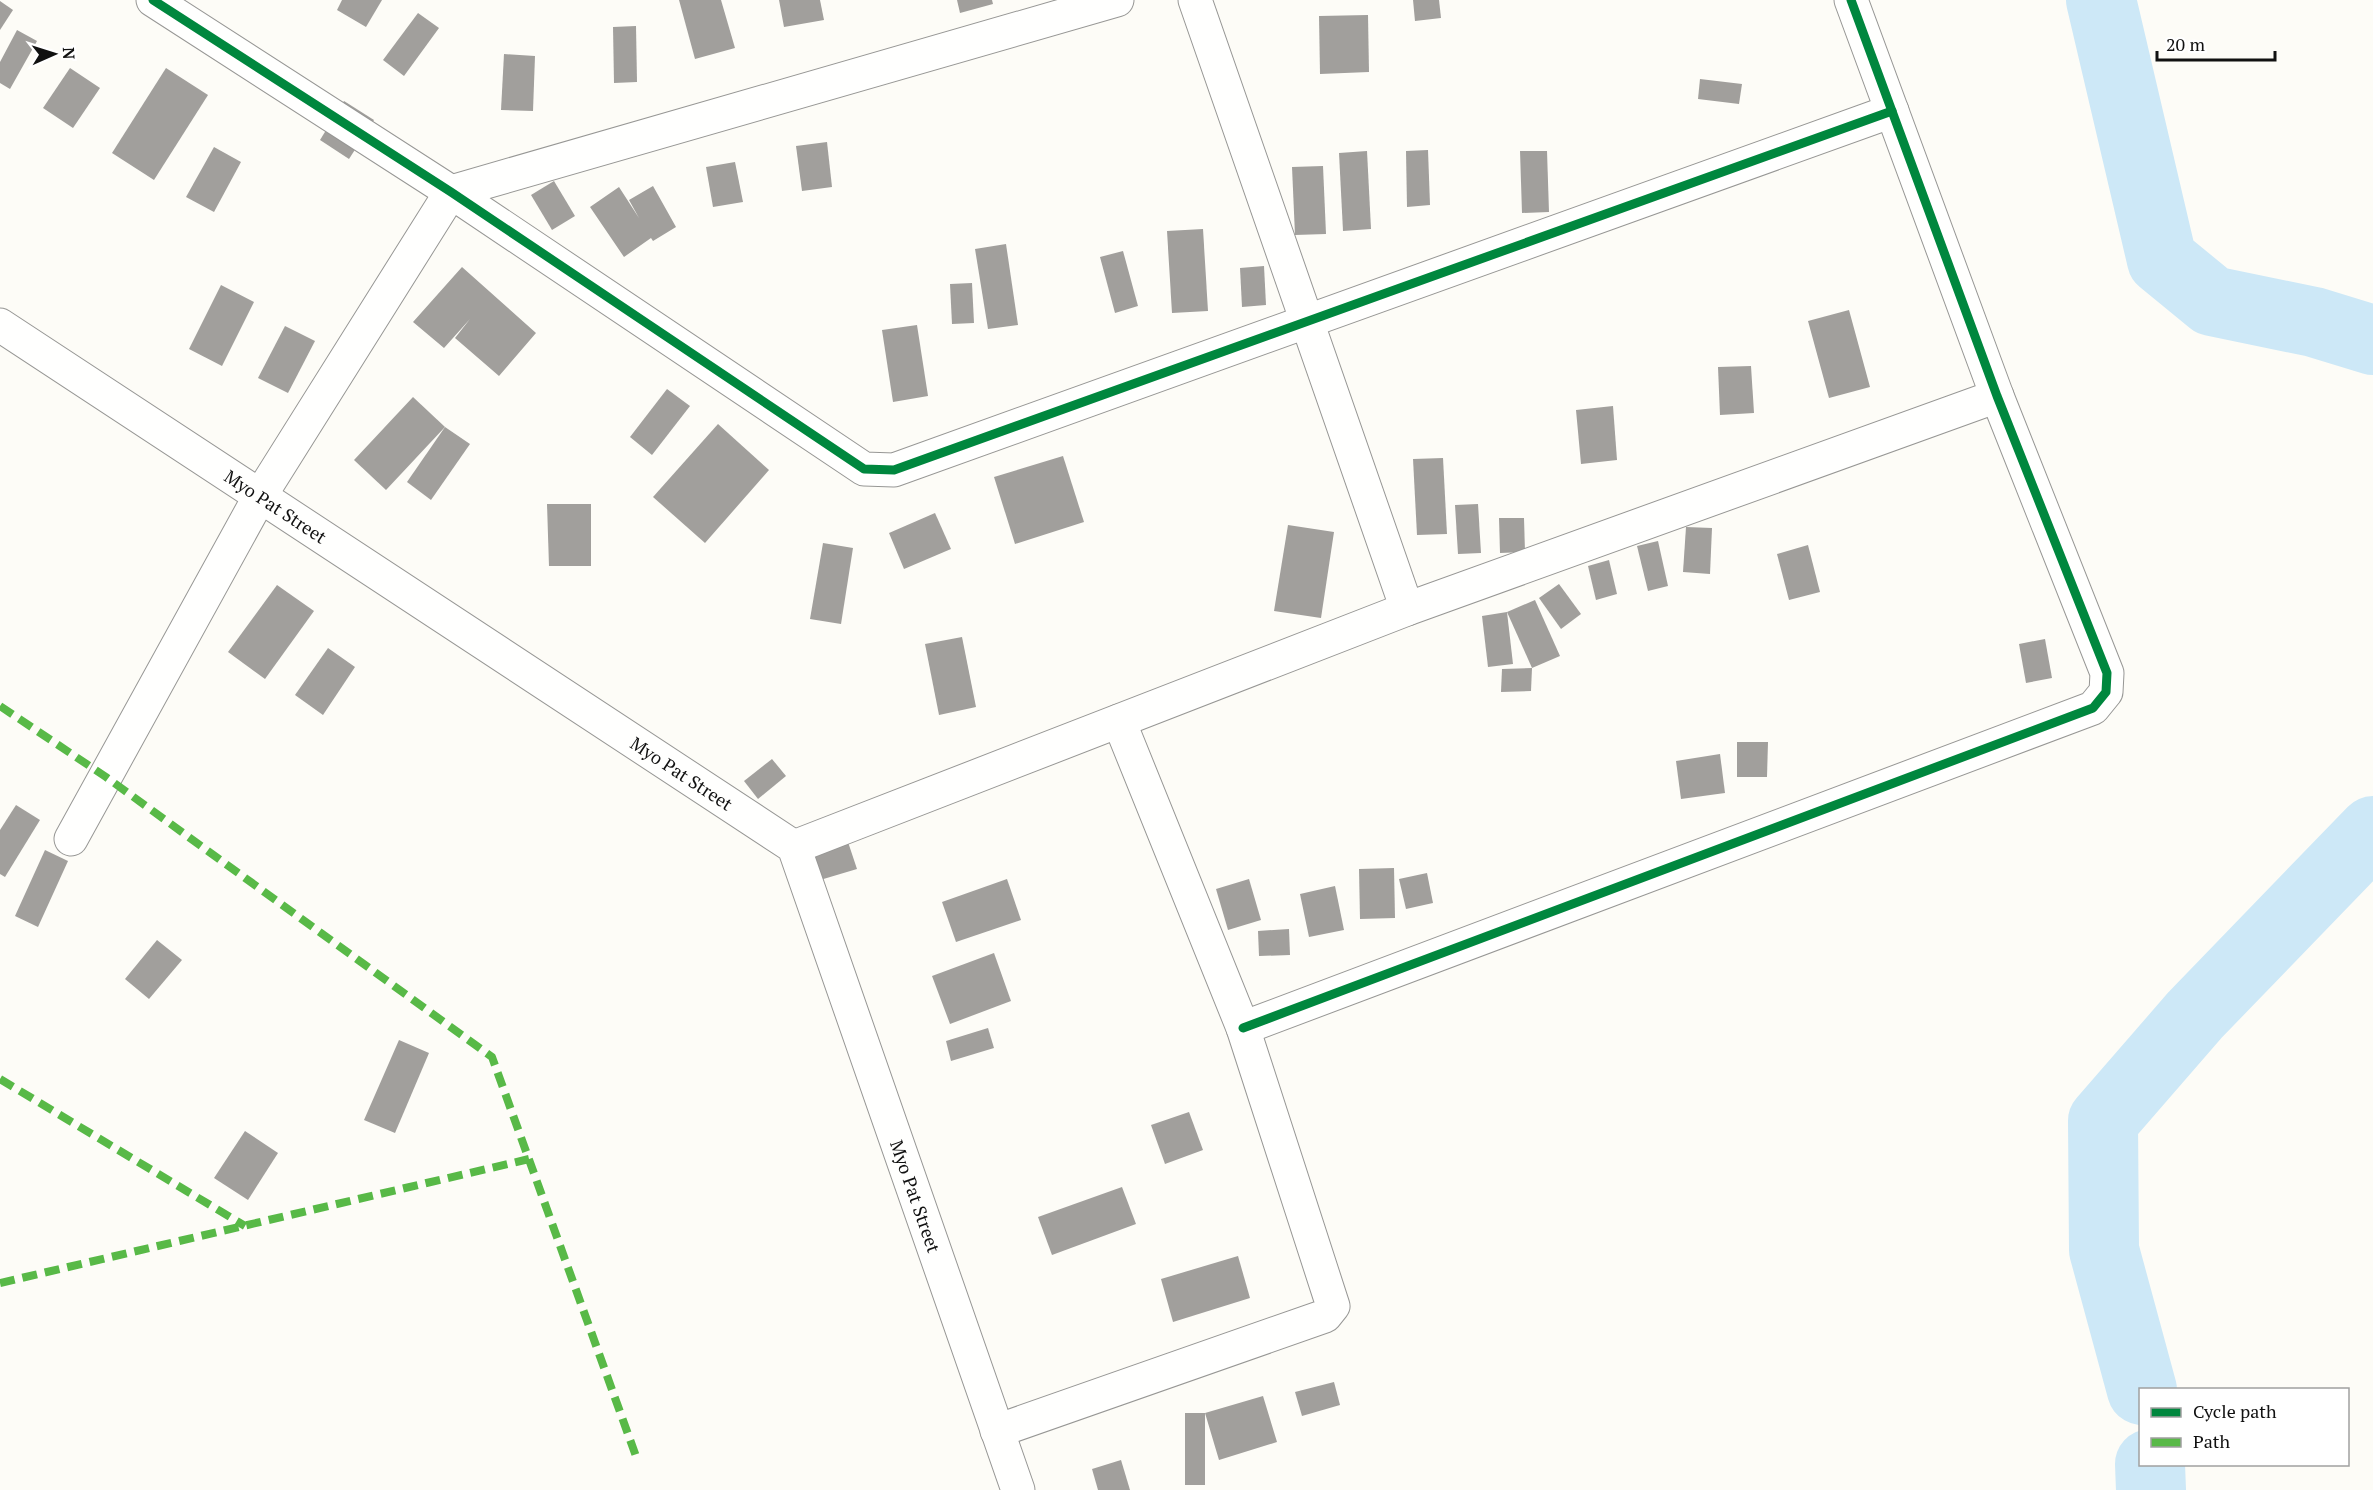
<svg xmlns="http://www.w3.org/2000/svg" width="2373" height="1490" font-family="'PT Serif',serif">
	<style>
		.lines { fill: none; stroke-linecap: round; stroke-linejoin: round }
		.river { stroke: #cde8f7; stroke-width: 70 }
		.building { fill: #a19f9c }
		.minor-casing { stroke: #979795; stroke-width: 35 }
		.minor { stroke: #fffffe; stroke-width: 33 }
		.quiet { stroke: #58b947; stroke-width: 8; stroke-dasharray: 15 8; stroke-linecap: butt }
		.cycleway-casing { stroke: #fff; stroke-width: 13 }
		.cycleway { stroke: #00873e; stroke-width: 9 }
		.labels { text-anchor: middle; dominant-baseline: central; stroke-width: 6; stroke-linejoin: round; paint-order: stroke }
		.street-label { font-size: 18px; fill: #111; stroke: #fff }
	</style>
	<rect width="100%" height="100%" fill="#fdfcf7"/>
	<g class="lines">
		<g class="river">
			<path d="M2101,0L2162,260L2212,301L2314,322L2373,340"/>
			<path d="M2142,1390L2104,1250L2103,1121L2195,1015L2373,831"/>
			<path d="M2150,1464L2151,1490"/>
		</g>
	</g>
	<g class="building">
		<path d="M342,0H382L366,27L337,10Z"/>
		<path d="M679,0H721L735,48L695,59Z"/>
		<path d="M779,0H820L824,20L784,27Z"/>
		<path d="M957,0H992L993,4L960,13Z"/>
		<path d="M1413,0H1439L1441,18L1415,21Z"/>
		<path d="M0,1L13,10L0,30Z"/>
		<path d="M418,13L439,28L404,76L383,60Z"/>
		<path d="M1368,15L1369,72L1320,74L1319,16Z"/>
		<path d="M636,26L637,82L614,83L613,27Z"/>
		<path d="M17,30L37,41L10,89L0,83V62Z"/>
		<path d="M504,54L535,56L533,111L501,110Z"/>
		<path d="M70,68L100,88L73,128L43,108Z"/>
		<path d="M166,68L208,95L154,180L112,153Z"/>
		<path d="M1700,79L1742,84L1739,104L1698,99Z"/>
		<path d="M344,101L374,120L349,159L320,140Z"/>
		<path d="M827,142L832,187L802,191L796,146Z"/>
		<path d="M214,147L241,162L214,212L186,197Z"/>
		<path d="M1428,150L1430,205L1407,207L1406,151Z"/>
		<path d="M1367,151L1371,229L1343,231L1339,153Z"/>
		<path d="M1520,151H1547L1549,212L1522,213Z"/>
		<path d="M735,162L743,202L713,207L706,167Z"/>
		<path d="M1323,166L1326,234L1295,235L1292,167Z"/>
		<path d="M554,181L575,216L552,230L531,195Z"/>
		<path d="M653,186L676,227L653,241L651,238L624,257L590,207L619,187L639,218L629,200Z"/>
		<path d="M1203,229L1208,311L1172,313L1167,231Z"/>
		<path d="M1006,244L1018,325L988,329L975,249Z"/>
		<path d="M1123,251L1138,306L1115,313L1100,257Z"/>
		<path d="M1264,266L1266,305L1242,307L1240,268Z"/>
		<path d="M462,267L536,333L499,376L455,338L470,319L444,348L413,322Z"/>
		<path d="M972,283L974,323L952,324L950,284Z"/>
		<path d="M221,285L254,302L222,366L189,349Z"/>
		<path d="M1849,310L1870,387L1829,398L1808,321Z"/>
		<path d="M917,325L928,396L893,402L882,330Z"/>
		<path d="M285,326L315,341L288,393L258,378Z"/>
		<path d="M1751,366L1754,413L1720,415L1718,367Z"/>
		<path d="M667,389L690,406L652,455L630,437Z"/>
		<path d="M413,397L445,427L386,490L354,460Z"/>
		<path d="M1613,406L1617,460L1581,464L1576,410Z"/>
		<path d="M718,424L769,470L705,543L653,497Z"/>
		<path d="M445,427L470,444L431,500L407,482Z"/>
		<path d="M1063,456L1084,522L1015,544L994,477Z"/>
		<path d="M1443,458L1447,534L1417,535L1413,459Z"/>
		<path d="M547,504H591V566H549Z"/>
		<path d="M1478,504L1481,553L1458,554L1455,505Z"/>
		<path d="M935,513L951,549L904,569L889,533Z"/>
		<path d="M1499,518H1524L1525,552L1500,553Z"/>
		<path d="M1288,525L1334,532L1321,618L1274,611Z"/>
		<path d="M1686,527L1712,528L1710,574L1683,572Z"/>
		<path d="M1658,541L1668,586L1648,591L1637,546Z"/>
		<path d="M823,543L853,548L841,624L810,619Z"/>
		<path d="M1808,545L1820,592L1789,600L1777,554Z"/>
		<path d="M1609,560L1617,594L1596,600L1588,566Z"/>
		<path d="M1559,584L1581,614L1561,629L1539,598Z"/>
		<path d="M277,585L314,611L265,679L228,652Z"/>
		<path d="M1535,600L1560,656L1532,668L1507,612Z"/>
		<path d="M1507,612L1513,664L1488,667L1482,616Z"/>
		<path d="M962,637L976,707L939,715L925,644Z"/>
		<path d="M2045,639L2052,678L2026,683L2019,644Z"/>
		<path d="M328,648L355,667L323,715L295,695Z"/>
		<path d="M1532,668L1531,691L1501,692L1502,669Z"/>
		<path d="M1737,742H1768L1767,777H1737Z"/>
		<path d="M1720,754L1725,793L1681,799L1676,761Z"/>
		<path d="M772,759L786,776L758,799L744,781Z"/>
		<path d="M16,805L40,820L5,877L0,874V830Z"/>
		<path d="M848,842L857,869L810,883L802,857Z"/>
		<path d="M45,850L68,861L38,927L15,916Z"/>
		<path d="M1394,868L1395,918L1360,919L1359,869Z"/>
		<path d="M1427,873L1433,903L1406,909L1399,879Z"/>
		<path d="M1007,879L1021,920L956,942L942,902Z"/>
		<path d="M1249,879L1261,920L1228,930L1216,889Z"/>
		<path d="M1335,886L1344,930L1309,937L1300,894Z"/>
		<path d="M1289,929L1290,955L1259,956L1258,931Z"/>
		<path d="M157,940L182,960L149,999L125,979Z"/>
		<path d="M994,953L1011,1001L950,1024L932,976Z"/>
		<path d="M988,1028L994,1048L951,1061L946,1041Z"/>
		<path d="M399,1040L429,1053L395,1133L364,1120Z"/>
		<path d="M1189,1112L1203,1150L1165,1164L1151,1125Z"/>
		<path d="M245,1131L278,1153L248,1200L214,1178Z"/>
		<path d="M1122,1187L1136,1224L1052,1255L1038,1217Z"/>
		<path d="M1238,1256L1250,1298L1173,1322L1161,1279Z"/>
		<path d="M1334,1382L1340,1405L1302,1416L1295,1392Z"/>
		<path d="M1263,1396L1277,1442L1219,1460L1205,1413V1485H1185V1413H1205Z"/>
		<path d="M1121,1460L1130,1490H1098L1092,1469Z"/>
	</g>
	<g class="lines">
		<defs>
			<g id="minor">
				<path d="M153,0L451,192L864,469L894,470L1892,111"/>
				<path d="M1195,0L1407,609"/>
				<path id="s1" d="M0,325L794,847L1018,1490"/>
				<path d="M71,839L260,496L451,192L1117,0"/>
				<path d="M794,847L1407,609L1997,396"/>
				<path d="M1243,1028L2093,708L2106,692L2107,673L1997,396L1851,0"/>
				<path d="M997,1431L1325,1316L1333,1306L1243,1028L1119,721"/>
			</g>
		</defs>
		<use href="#minor" class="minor-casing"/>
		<use href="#minor" class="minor"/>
		<g class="quiet">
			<path d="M0,706L106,777L492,1057L637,1459"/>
			<path d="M0,1079L245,1226"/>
			<path d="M0,1283L529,1159"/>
		</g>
		<defs>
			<g id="cycleway">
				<path d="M153,0L451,192L864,469L894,470L1892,111"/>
				<path d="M1243,1028L2093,708L2106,692L2107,673L1997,396L1851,0"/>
			</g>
		</defs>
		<use href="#cycleway" class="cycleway-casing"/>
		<use href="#cycleway" class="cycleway"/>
	</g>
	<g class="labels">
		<g class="street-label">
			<text stroke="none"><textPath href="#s1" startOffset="330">Myo Pat Street</textPath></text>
			<text stroke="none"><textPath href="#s1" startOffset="816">Myo Pat Street</textPath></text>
			<text stroke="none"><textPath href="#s1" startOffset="1320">Myo Pat Street</textPath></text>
		</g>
	</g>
	<rect x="2139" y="1388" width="210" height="78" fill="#ffffff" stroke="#a0a0a0" stroke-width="1.5"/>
	<rect x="2151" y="1408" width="30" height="9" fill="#00873e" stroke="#a0a0a0" stroke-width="1.5"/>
	<text x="2193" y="1418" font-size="18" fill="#111111">Cycle path</text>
	<rect x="2151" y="1438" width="30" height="9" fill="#58b947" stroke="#a0a0a0" stroke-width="1.5"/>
	<text x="2193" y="1448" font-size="18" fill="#111111">Path</text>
	<g transform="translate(54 54) rotate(87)" stroke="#ffffff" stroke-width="4.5" paint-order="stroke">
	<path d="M0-4.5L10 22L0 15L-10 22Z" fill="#111111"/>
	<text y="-9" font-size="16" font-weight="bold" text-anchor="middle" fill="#111111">N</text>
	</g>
	<path d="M2157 51v9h118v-9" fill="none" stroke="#111111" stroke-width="3"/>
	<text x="2166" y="51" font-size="18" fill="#111111" stroke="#ffffff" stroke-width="4.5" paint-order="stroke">20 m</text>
</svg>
